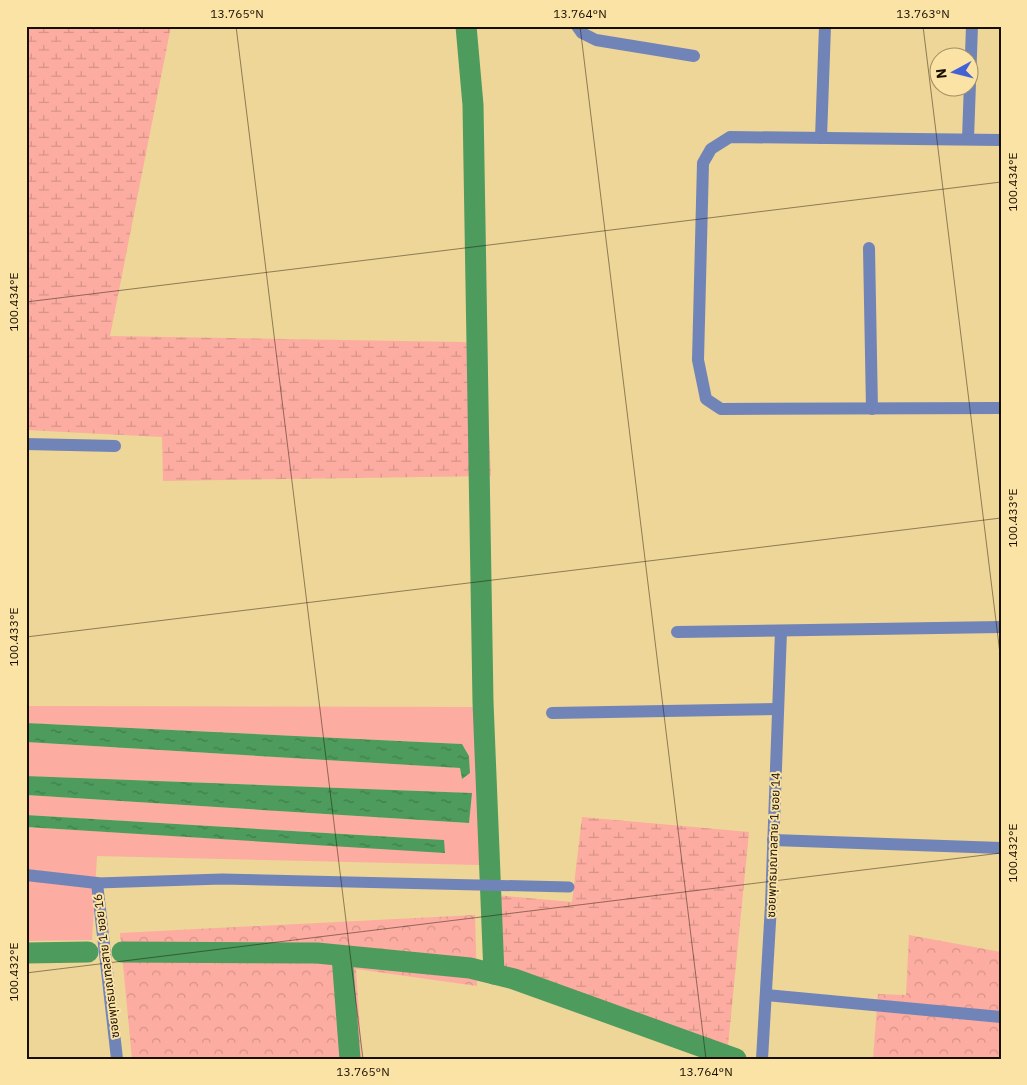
<svg xmlns="http://www.w3.org/2000/svg" width="1027" height="1085" font-family="'IBM Plex Sans','Noto Sans Thai',sans-serif">
	<style>
		.green { fill: #fcaca0 }
		.forest { fill: url(#forest-crowns) }
		.wetland { fill: url(#wetland-marsh) }
		.water { fill: url(#water-ripples) }
		.lines { fill: none; stroke-linecap: round; stroke-linejoin: round }
		.canal { stroke: #4d9b5d; stroke-width: 21 }
		.service { stroke: #7184b7; stroke-width: 11 }
		.minor { stroke: #7184b7; stroke-width: 12 }
		.ticks { fill: none; stroke: #180f00; stroke-width: 1; stroke-opacity: 0.45 }
		.labels { text-anchor: middle; dominant-baseline: central; stroke-width: 4; stroke-linejoin: round; paint-order: stroke }
		.street-label { font-size: 12px; fill: #180f00; stroke: #fbe2a5 }
		.neatline { fill: none; stroke: #180f00; stroke-width: 2 }
		.ticks-label { font-size: 12px; text-anchor: middle; fill: #180f00 }
	</style>
	<defs>
		<pattern id="forest-crowns" width="20" height="18" patternUnits="userSpaceOnUse" patternTransform="scale(1.25)"><rect width="20" height="18" fill="#fcaca0"/><path d="M2 6a3 3 0 1 1 6 0M12 15a3 3 0 1 1 6 0" fill="none" stroke="#d79388"/></pattern>
		<pattern id="wetland-marsh" width="20" height="14" patternUnits="userSpaceOnUse" patternTransform="scale(1.25)"><rect width="20" height="14" fill="#fcaca0"/><path d="M1 5h8M5 5V1M11 12h8M15 12V8" fill="none" stroke="#d79388"/></pattern>
		<pattern id="water-ripples" width="26" height="14" patternUnits="userSpaceOnUse" patternTransform="scale(1.25)"><rect width="26" height="14" fill="#4d9b5d"/><path d="M2 4q2-2 4 0t4 0M15 11q2-2 4 0t4 0" fill="none" stroke="#3f7d4a"/></pattern>
	</defs>
	<rect width="100%" height="100%" fill="#eed598"/>
	<path class="green" d="M26,706L475,707L480,865L97,856L92,940L26,941V827L445,852L443,840L26,815V795L468,823L471,793L26,776V742L460,768L462,779L470,773L469,756L462,744L26,723Z"/>
	<g class="forest">
		<path d="M475,915L477,986L356,969L362,1059H132L120,933Z"/>
		<path d="M909,935L1001,952V1059H873L878,994L906,995Z"/>
	</g>
	<g class="wetland">
		<path d="M26,26H171L110,336L461,342L485,344L491,476L163,481L162,437L26,430Z"/>
		<path d="M582,817L749,832L728,1046L499,967L495,895L572,902Z"/>
	</g>
	<g class="water">
		<path d="M26,723L462,744L469,756L470,773L462,779L460,768L26,742Z"/>
		<path d="M26,776L472,793L469,823L26,795Z"/>
		<path d="M26,815L444,840L445,853L26,827Z"/>
	</g>
	<g class="lines">
		<g class="canal">
			<path d="M466,26L473,105L483,702L494,974"/>
			<path d="M122,952L317,953L470,968L514,979L736,1059"/>
			<path d="M26,953L88,952"/>
			<path d="M342,956L350,1059"/>
		</g>
		<path class="service" d="M97,883L222,879L569,887"/>
		<g class="minor">
			<path d="M577,26L582,33L596,40L694,56"/>
			<path d="M821,138L825,26"/>
			<path d="M968,139L972,26"/>
			<path d="M1001,140L730,137L711,149L703,163L698,360L706,399L721,409L1001,408"/>
			<path d="M869,248L872,409"/>
			<path d="M26,444L115,446"/>
			<path d="M677,632L1001,627"/>
			<path d="M552,713L778,709"/>
			<path d="M773,840L1001,848"/>
			<path d="M26,875L97,883L117,1059"/>
			<path d="M766,995L1001,1017"/>
			<path d="M762,1059L771,905L781,631"/>
		</g>
	</g>
	<path class="ticks" d="M236,26L363,1059M580,26L706,1059M923,26L1001,662M26,302L1001,182M26,637L1001,518M26,973L1001,853"/>
	<g class="labels">
		<g class="street-label">
			<text transform="translate(773 845) rotate(-88)">ซอยพุทธมณฑลสาย 1 ซอย 14</text>
			<text transform="translate(106 966) rotate(-97)">ซอยพุทธมณฑลสาย 1 ซอย 16</text>
		</g>
	</g>
	<rect width="1027" height="1085" fill="none" stroke="#fbe2a5" stroke-width="55"/>
	<g transform="translate(954 72) rotate(263)"><circle r="24" fill="#fbe2a5" stroke="#a08e63"/>
	<path d="M0-4L9 19L0 12L-9 19Z" fill="#4362d5"/>
	<text y="-8" font-size="14" font-weight="bold" text-anchor="middle" fill="#180f00">N</text>
	</g>
	<rect x="28" y="28" width="972" height="1030" class="neatline"/>
	<g class="ticks-label">
		<text x="237" y="18">13.765°N</text>
		<text x="580" y="18">13.764°N</text>
		<text x="923" y="18">13.763°N</text>
		<text transform="translate(1013 182) rotate(-90)" y="4">100.434°E</text>
		<text transform="translate(14 302) rotate(-90)" y="4">100.434°E</text>
		<text transform="translate(1013 518) rotate(-90)" y="4">100.433°E</text>
		<text transform="translate(14 637) rotate(-90)" y="4">100.433°E</text>
		<text transform="translate(1013 853) rotate(-90)" y="4">100.432°E</text>
		<text transform="translate(14 972) rotate(-90)" y="4">100.432°E</text>
		<text x="363" y="1076">13.765°N</text>
		<text x="706" y="1076">13.764°N</text>
	</g>
</svg>
